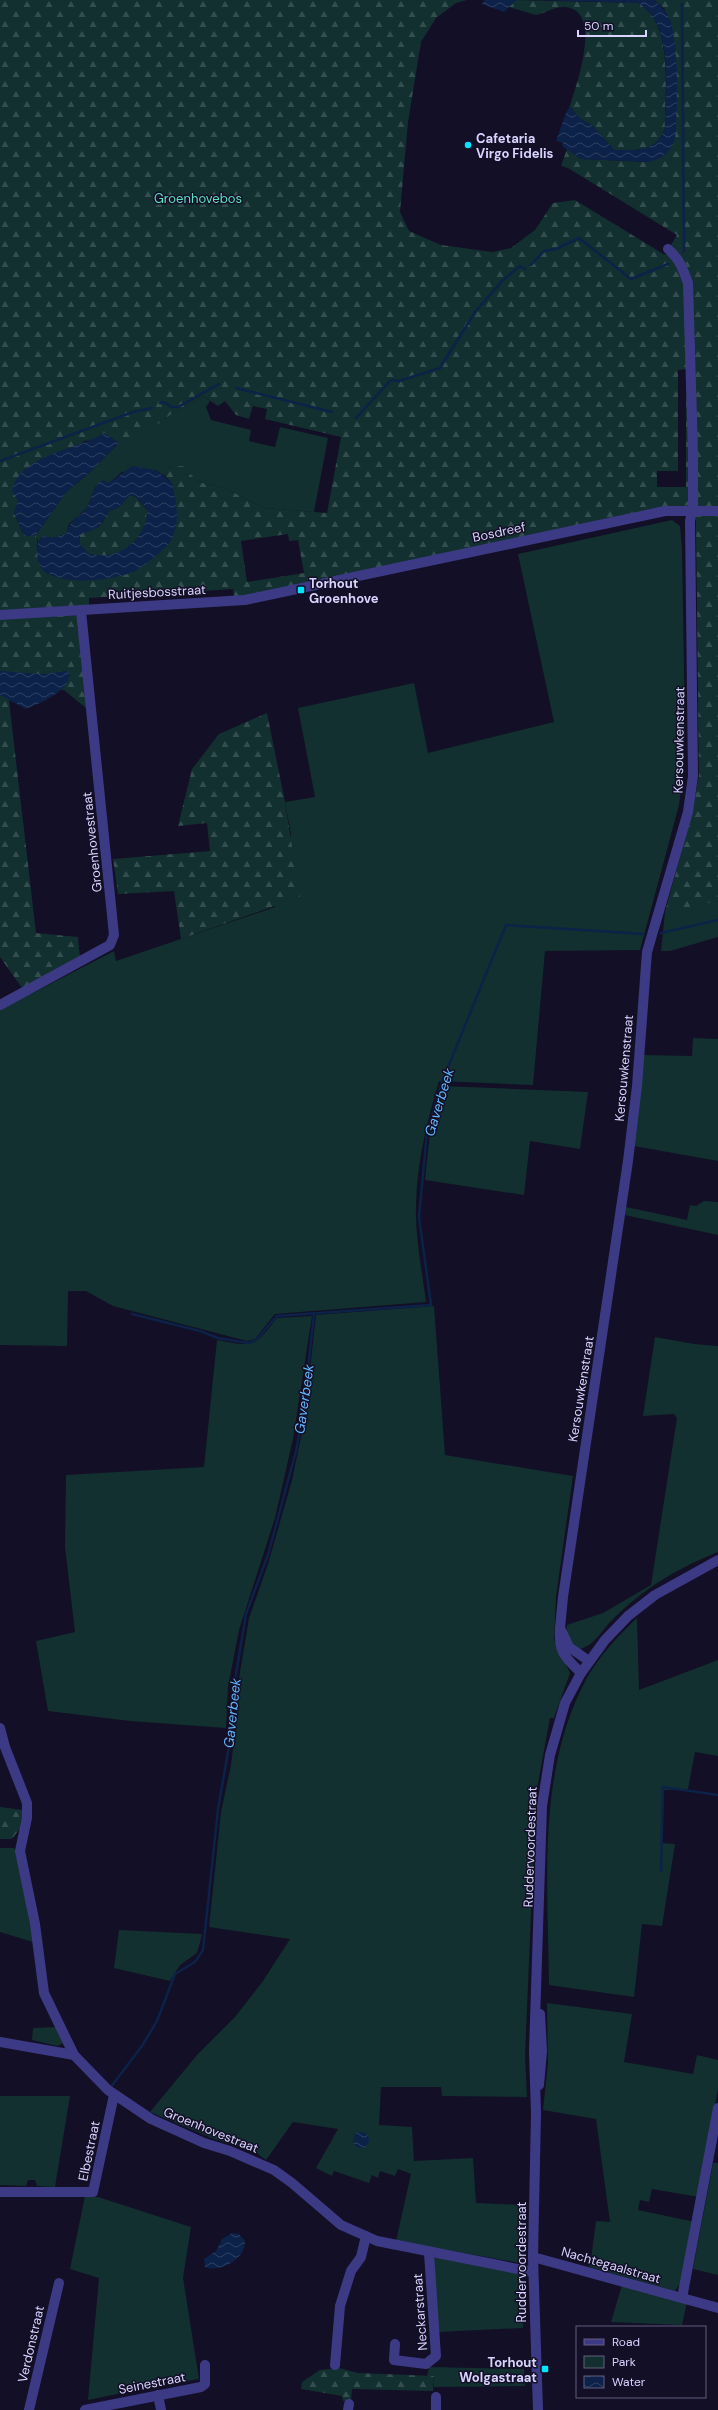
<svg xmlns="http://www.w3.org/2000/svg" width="718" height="2410" font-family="'DM Sans',sans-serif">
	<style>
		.green { fill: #12302f }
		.forest { fill: url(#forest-firs); fill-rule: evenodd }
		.water { fill: url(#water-waves); fill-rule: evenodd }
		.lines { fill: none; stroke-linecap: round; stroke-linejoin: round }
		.stream { stroke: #0c2248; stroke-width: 2.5 }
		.minor { stroke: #3d3a85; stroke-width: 10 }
		.poi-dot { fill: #00e5ff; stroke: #130f26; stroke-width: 1.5 }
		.labels { text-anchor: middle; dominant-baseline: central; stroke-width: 3; stroke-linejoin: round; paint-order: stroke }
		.poi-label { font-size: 13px; font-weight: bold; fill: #d9d4ff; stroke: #130f26; text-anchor: start }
		.park-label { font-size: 13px; fill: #5fe0c0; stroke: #130f26 }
		.street-label { font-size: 13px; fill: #d9d4ff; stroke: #130f26 }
		.water-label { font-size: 14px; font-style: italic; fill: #62b6ff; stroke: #130f26 }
	</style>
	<defs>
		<pattern id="forest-firs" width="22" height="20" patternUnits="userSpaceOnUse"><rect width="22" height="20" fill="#12302f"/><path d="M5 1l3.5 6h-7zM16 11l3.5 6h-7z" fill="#344d4e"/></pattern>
		<pattern id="water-waves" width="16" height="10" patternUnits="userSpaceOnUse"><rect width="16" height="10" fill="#0c2248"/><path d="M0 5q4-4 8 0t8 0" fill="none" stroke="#2f4163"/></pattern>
	</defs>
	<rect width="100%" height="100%" fill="#130f26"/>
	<g class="green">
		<path d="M203,396L210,401L206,407L211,420L251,430L249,441L275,447L280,427L328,438L314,512L264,508L225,488L198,482L182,466H170L165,476L156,470L122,472L109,483L95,487L87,508L69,524L66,534L53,538L43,536L38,542L36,535L66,492L88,474L119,443L130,444L170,415Z"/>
		<path d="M718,515V937L670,951H661L665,912L692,815L699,776L696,516Z"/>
		<path d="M672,520L680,526L682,548L685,731L683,775L679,805L640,950L545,951L533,1085L439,1081C427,1121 417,1163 416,1204C415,1237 422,1270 426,1302L275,1314L255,1339L247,1341L113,1306L86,1291H68L67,1346L0,1345V1010L114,951L116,961L275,907L291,834L285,802L315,797L298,708L414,683L428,753L554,722L518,554Z"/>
		<path d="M693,1038L718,1039V1161L634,1146L644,1055L692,1056Z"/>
		<path d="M443,1086L588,1092L580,1149L530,1141L524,1195L425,1180L430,1131Z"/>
		<path d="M704,1201L718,1202V1235L625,1215L626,1207L687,1220L690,1205L696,1206Z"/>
		<path d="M434,1306L445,1455L573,1476L556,1597L554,1640L570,1673L554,1718H550L536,1794L525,2056L527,2097L442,2096L441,2087H381L379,2125L412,2127L414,2161L473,2158L476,2203L523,2205L520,2263L396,2241L411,2174L398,2169L395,2176L380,2171L378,2178L372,2175L369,2183L334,2171L332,2176L316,2168L338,2129L293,2122L266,2160L254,2151L214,2139L150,2112L197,2055L235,2017L263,1981L290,1939L209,1927L221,1812L231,1765L237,1717L236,1696L249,1618L268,1564L292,1480L304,1423L316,1315Z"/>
		<path d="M312,1316L293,1439L275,1518L239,1630L228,1687L226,1728L130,1721L48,1711L36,1641L75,1632L65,1547L66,1475L204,1467L217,1340C255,1347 253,1348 277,1318Z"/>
		<path d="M655,1337L694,1344L718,1346V1552C676,1569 644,1588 611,1621C602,1630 594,1646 580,1649C569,1644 566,1637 567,1625L603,1613L651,1585L677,1418L674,1414L643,1416Z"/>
		<path d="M637,1618L639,1690L718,1660V1756L695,1752L688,1789L664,1790L662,1843L675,1844L662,1926L642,1924L634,1997L549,1985C548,1881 536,1770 588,1676C601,1654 619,1635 637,1618Z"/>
		<path d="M0,1848H14L17,1852L33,1942L0,1932Z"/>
		<path d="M119,1930L202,1934V1935L197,1953L180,1965L170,1981L114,1968Z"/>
		<path d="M547,2003L632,2014L624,2062L693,2074L697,2055L718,2060V2088L699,2197L652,2189L649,2202L640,2200L638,2210L695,2222L680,2284L675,2291L590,2267L596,2221L610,2222L596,2119L543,2110L548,2063Z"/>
		<path d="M58,2027L63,2038L62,2044L57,2046L32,2040L33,2028Z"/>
		<path d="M0,2096H70L55,2187L37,2186L35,2180H28L26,2186L0,2185Z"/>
		<path d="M713,2163H718V2275L693,2269Z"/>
		<path d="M85,2196L98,2197L191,2227L183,2278L199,2379L175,2383L169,2379L132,2386V2391L88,2400L99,2278L70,2269Z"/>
		<path d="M437,2257L519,2273L521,2277L523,2328L439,2332L432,2259Z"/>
		<path d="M622,2285L687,2302L682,2325L611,2322Z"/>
		<path d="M429,2367L524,2369L525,2386L434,2387V2376H427Z"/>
	</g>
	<g class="forest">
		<path d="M0,0H467L456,3L436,18L421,42L408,122L400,212L409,231L441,245L492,252L511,248L535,230L553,203L575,200L665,255L677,235L568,168L561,166L567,149L581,159L649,162L676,115L675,52L671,23L664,8L654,0H718V901L665,912L692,815L699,776L696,505L665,507L244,596H234L233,589L89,598V606L77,607L87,709L64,690L33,688L9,701L36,933L78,937L80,959L22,988L0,957ZM686,369V487H657V471H678V370ZM203,396L218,406L225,401L236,415L249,419L253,406L267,409L265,419L341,437L327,513L264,508L225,488L198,482L183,466H170L165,476L172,483L121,575C101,577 48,588 39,563C36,554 39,544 36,535L24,536L14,513L18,501L84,441L93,440L104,433L119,443L130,445L170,415ZM288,534L289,541L298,540L304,573L247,582L241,541Z"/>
		<path d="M516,0L638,3C674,22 665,93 665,128C656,153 636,150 614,150L593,126L579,118L570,106C576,86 604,10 565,7C555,6 546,13 536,15L509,7Z"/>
		<path d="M130,495L136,497L147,510C147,541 118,563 88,554L80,544V535L102,523L109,511L119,507Z"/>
		<path d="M267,713L285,802L300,897L181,939L174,891L118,894L113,859L210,851L207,823L178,826L192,769L219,734Z"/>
		<path d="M0,1807L23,1810L22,1826L12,1839H0Z"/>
		<path d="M339,2368L358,2373L434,2376L433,2391L352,2389L351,2401H343L342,2396L301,2389L302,2382L320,2370Z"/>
	</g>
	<g class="water">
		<path d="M485,0H516L504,12L482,4Z"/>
		<path d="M537,0H654C662,7 669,13 671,24C679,53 677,100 676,131C674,149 666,158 649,162L581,159L562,146L563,143L556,141L566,113L570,106L579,118L593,126L614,150C636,150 656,153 665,128C666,93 674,22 638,3Z"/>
		<path d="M104,433L119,443L88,474L66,492L36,535L24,536L14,512L18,501L12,491C21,453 77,451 104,433Z"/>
		<path d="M132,466L156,470L172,483C176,502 181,522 171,540C168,547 144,566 137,570C118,581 50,589 39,564C37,558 38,548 38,542L43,536L53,538L66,534C72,515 79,520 87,507C93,497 92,486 103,480L109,483ZM130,495L136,497L147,509C147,540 117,563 88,553L80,544V535L99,527L109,511L119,507Z"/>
		<path d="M0,671L43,674L66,671L70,674C68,692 41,703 26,709L0,695Z"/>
		<circle cx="361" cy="2140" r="8"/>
		<path d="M232,2233L239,2234L245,2241C246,2259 220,2273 205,2267L204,2259L216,2251L222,2239Z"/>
	</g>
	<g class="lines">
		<g class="stream">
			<path d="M682,4L684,252"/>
			<path d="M531,265L544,251L556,249L579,238L631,279L668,264"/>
			<path d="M236,388L332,412"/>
			<path d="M160,403L164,402L172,407H178L219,384"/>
			<path d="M356,418L391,380L399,381L440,368L475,312L503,280L520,266L525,269"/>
			<path d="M0,461L133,412L152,408"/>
			<path d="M661,933L718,920"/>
			<path d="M132,1314L200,1331L218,1338L248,1343L256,1340L277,1316L431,1305L419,1217L427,1132L442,1082L506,925L644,934"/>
			<path d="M661,1871L663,1787L718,1795"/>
			<path d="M110,2088L142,2046L157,2021L175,1974L195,1962L203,1950L218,1809L232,1729V1698L246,1614L268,1555L296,1451L303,1414L314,1314"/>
		</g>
		<g class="minor">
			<path d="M0,615L245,600L665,511H718"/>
			<path d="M0,1005L110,945L114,935L81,611"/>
			<path d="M560,1628L563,1597L628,1161L637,1086L647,952L688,812L693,776L690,521L693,506V453L688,283C683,269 679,258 668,249"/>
			<path d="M581,1673C565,1657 558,1652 560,1628L569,1647L589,1661"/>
			<path d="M0,1728L5,1747L27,1803V1818L20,1851L35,1924L44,1993L74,2055L108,2090L151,2119L204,2143L230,2151L274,2170L292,2183L341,2225L377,2241L533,2272"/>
			<path d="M0,2042L74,2055"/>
			<path d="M539,2085L542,2051L540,2014"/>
			<path d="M0,2192H93L114,2095"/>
			<path d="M533,2257L718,2308"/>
			<path d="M682,2298L718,2108"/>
			<path d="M395,2344L394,2360L426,2364L436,2356L429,2253"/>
			<path d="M335,2365L340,2306L351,2271L361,2257L366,2236"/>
			<path d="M158,2395L161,2410"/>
			<path d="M436,2397V2410"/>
			<path d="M29,2410L59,2283"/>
			<path d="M85,2410L201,2387L205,2384V2365"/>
			<path d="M348,2410L349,2404"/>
			<path d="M538,2410L533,2257L536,2113L534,2051L542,1806L550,1755L565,1703L581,1673L605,1640L628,1616L655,1595L718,1560"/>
		</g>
	</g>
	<g class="poi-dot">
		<circle cx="468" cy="145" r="4"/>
		<rect x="297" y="586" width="8" height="8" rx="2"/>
		<rect x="541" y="2365" width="8" height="8" rx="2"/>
	</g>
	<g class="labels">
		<g class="poi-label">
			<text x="476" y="138">Cafetaria<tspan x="476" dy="15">Virgo Fidelis</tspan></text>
			<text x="309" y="583">Torhout<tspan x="309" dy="15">Groenhove</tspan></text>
			<text x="537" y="2362" text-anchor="end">Torhout<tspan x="537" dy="15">Wolgastraat</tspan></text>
		</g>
		<g class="park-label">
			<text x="198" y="198">Groenhovebos</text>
		</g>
		<g class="street-label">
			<text transform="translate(499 532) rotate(-12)">Bosdreef</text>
			<text transform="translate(157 592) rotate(-3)">Ruitjesbosstraat</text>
			<text transform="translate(679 740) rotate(-89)">Kersouwkenstraat</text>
			<text transform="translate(92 842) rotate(-96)">Groenhovestraat</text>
			<text transform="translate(624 1068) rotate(-85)">Kersouwkenstraat</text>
			<text transform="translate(581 1389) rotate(-81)">Kersouwkenstraat</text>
			<text transform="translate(530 1847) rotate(-88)">Ruddervoordestraat</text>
			<text transform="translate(211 2130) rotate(22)">Groenhovestraat</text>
			<text transform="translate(89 2151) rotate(-78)">Elbestraat</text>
			<text transform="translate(521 2262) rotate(-90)">Ruddervoordestraat</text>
			<text transform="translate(611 2265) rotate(16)">Nachtegaalstraat</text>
			<text transform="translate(420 2312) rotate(-94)">Neckarstraat</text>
			<text transform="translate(31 2344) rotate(-77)">Verdonstraat</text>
			<text transform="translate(152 2383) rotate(-11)">Seinestraat</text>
		</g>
		<g class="water-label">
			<text transform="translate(439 1102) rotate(-73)">Gaverbeek</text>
			<text transform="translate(304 1399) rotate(-82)">Gaverbeek</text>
			<text transform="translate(232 1713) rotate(-84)">Gaverbeek</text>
		</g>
	</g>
	<rect x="576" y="2326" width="130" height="72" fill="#130f26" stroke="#625e7d"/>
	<rect x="584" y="2339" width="20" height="6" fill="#3d3a85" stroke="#625e7d"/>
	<text x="612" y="2346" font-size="12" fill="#d9d4ff">Road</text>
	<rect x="584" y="2356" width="20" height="12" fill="#12302f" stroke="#625e7d"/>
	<text x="612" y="2366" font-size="12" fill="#d9d4ff">Park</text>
	<rect x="584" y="2376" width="20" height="12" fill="url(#water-waves)" stroke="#625e7d"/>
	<text x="612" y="2386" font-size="12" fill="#d9d4ff">Water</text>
	<path d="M578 30v6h68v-6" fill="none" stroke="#d9d4ff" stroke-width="2"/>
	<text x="584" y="30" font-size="12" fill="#d9d4ff" stroke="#130f26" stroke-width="3" paint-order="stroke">50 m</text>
</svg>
